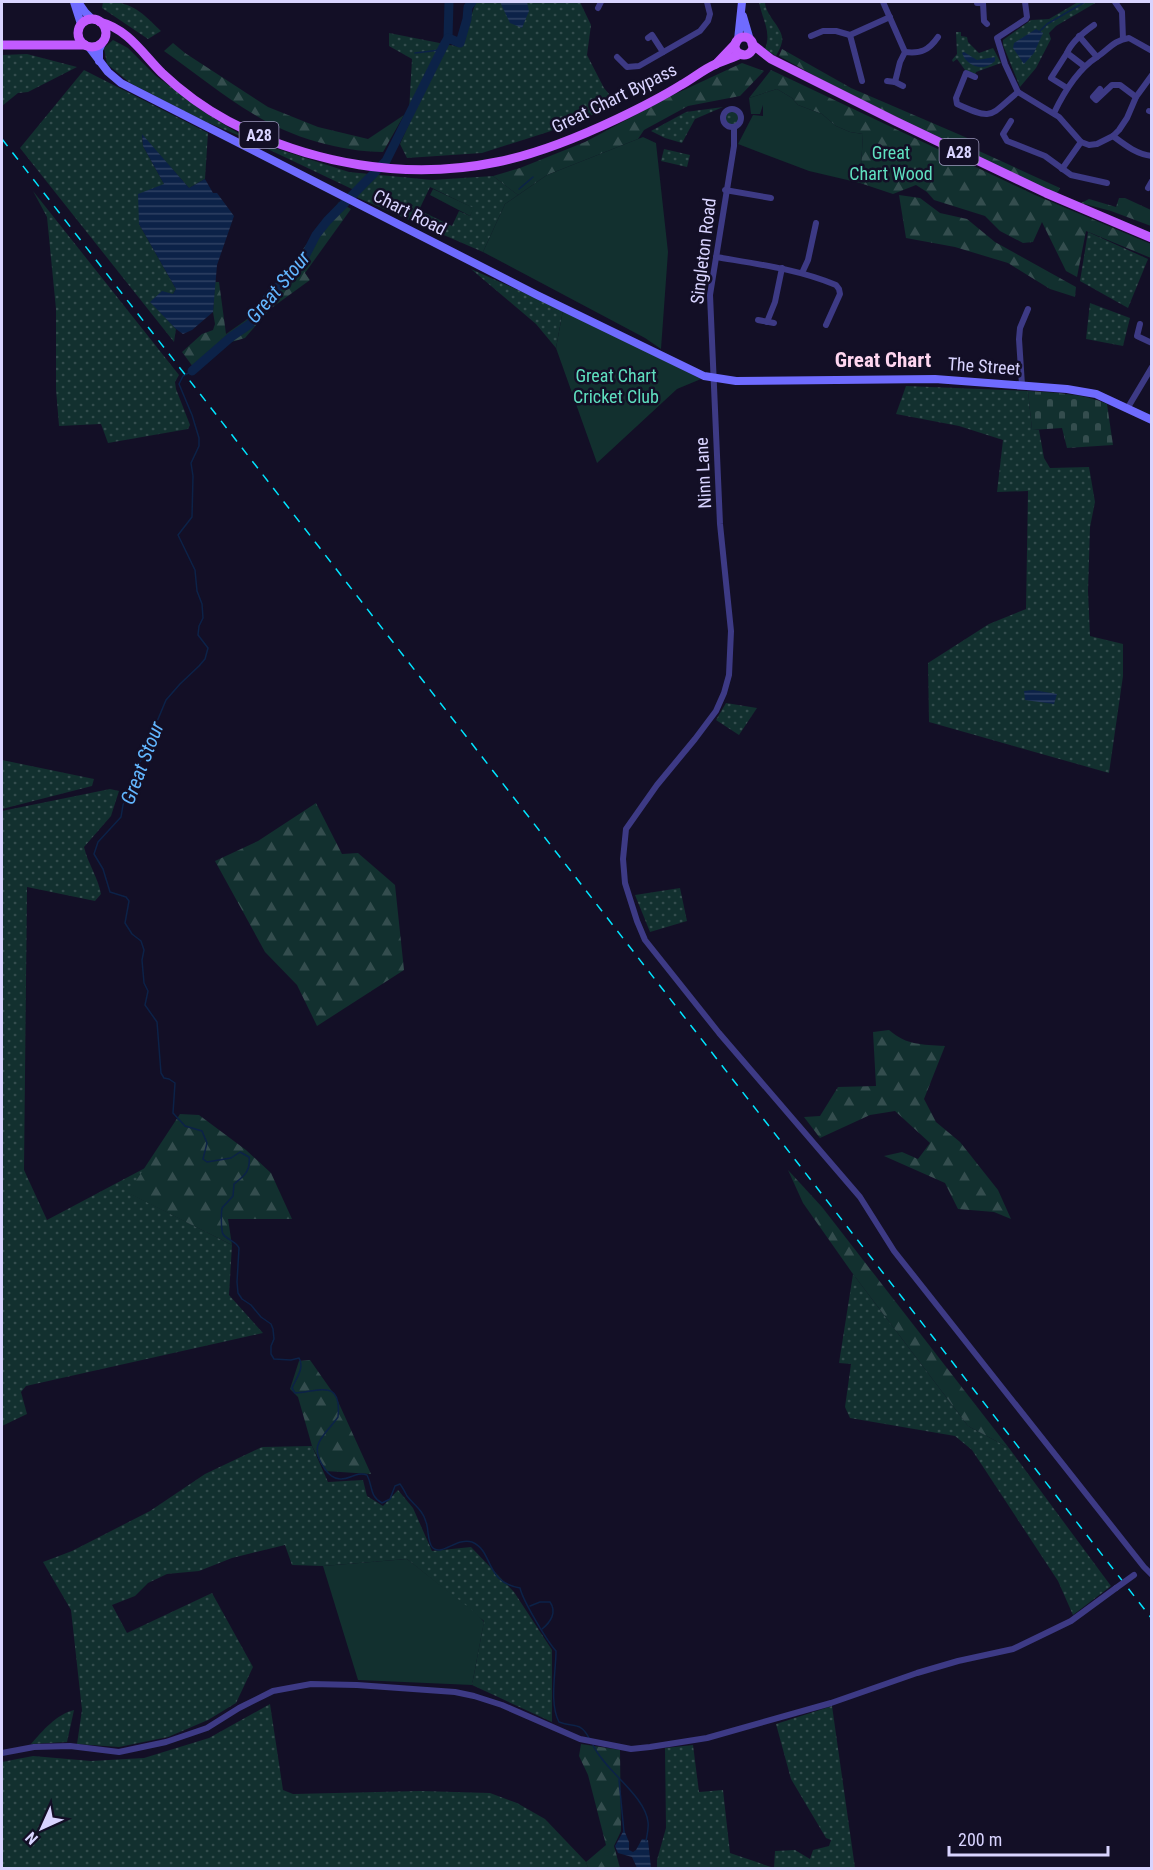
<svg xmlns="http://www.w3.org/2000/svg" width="1153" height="1870" font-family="'Roboto Condensed',sans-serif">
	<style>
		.grass { fill: url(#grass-dots); fill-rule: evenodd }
		.forest { fill: url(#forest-firs) }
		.cemetery { fill: url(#cemetery-stones) }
		.park { fill: #12302f }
		.water { fill: url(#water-rules) }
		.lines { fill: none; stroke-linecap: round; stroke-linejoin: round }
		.stream { stroke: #0c2248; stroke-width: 1.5 }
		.river { stroke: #0c2248; stroke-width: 9 }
		.street { stroke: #3d3a85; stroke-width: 6 }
		.secondary { stroke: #6f6bff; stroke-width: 8 }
		.primary { stroke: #c25bff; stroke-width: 9 }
		.rail { stroke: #00e5ff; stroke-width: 1.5; stroke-dasharray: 9 8; stroke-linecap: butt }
		.street-bridge { stroke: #3d3a85; stroke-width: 6 }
		.labels { text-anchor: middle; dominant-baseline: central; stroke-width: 5; stroke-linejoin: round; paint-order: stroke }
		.shield { fill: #130f26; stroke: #9e99be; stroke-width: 1.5 }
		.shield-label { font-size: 16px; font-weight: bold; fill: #d9d4ff }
		.street-label { font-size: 18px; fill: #d9d4ff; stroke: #130f26 }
		.park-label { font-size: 18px; fill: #5fe0c0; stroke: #130f26 }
		.water-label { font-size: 20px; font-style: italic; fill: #62b6ff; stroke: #130f26 }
		.quarter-label { font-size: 21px; font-weight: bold; fill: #ffd6f0; stroke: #130f26 }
	</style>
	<defs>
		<pattern id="grass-dots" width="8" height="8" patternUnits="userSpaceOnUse" patternTransform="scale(1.5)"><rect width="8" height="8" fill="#12302f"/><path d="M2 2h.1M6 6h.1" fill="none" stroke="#344d4e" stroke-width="1.8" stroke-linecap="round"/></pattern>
		<pattern id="forest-firs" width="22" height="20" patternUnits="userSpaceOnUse" patternTransform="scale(1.5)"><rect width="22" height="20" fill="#12302f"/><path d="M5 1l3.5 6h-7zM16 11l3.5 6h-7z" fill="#344d4e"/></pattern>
		<pattern id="cemetery-stones" width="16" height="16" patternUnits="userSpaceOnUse" patternTransform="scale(1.5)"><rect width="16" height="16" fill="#12302f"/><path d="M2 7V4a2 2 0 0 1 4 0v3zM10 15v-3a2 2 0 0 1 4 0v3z" fill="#344d4e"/></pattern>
		<pattern id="water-rules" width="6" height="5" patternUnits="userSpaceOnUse" patternTransform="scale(1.5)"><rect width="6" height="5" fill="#0c2248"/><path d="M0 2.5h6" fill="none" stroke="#2f4163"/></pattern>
	</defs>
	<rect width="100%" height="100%" fill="#130f26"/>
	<g class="grass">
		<path d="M103,2C133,1 141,12 161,31L148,39L102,8Z"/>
		<path d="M476,2H580L591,25L587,55L604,88L618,105L548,132L482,153L407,158L400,144L413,115L409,111L412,59L389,46V33L460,47Z"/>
		<path d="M759,2H765C765,16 785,29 782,42C781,47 778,52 776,56L765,49C772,32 762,19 759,2Z"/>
		<path d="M1078,2H1097L1056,26L1049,33L1051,39L1036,68L1020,87L1003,45V40L1031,20L1049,19Z"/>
		<path d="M956,32H961V36L967,37L968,42L979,53L993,48L1001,63L976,72L975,75L965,70L957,59L953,62L952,60L957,54Z"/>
		<path d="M113,40L128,48L156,76L204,112L249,140L349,172L432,180L493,176L518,195L505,204L483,252L356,197L354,190L249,140L202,120L130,83L107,64L104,48ZM430,187L473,208L470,216L459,211L452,226L419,210Z"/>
		<path d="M27,54L77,67L28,92L18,93L2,106V55Z"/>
		<path d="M84,70L208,133L205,179L189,188L142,135L143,146L164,184L139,224L176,289L173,294L151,302L176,329L174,342L20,148Z"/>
		<path d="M723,107L695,119L682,143L665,138L651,131L686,112Z"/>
		<circle cx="732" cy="118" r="7"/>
		<path d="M664,149L690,155L687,167L661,161Z"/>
		<path d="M33,191L179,375L175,382L176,389L190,425L188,429L108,443L101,424L59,426L56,389V309L47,217Z"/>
		<path d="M1088,232L1148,259L1128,308L1080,281Z"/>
		<path d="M471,269L563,310L556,348L536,324Z"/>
		<path d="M1090,303L1130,318L1123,346L1086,339Z"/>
		<path d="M906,386L1028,391L1032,430H1039L1044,458L1050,468L1089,467L1095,502L1090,527L1088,591L1090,636L1123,644V676L1109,773L929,722L928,663L989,624L1026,609L1028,491L997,492L1003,440L959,426L896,414Z"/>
		<path d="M726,703L757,708L739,735L716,720Z"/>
		<path d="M2,760L94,779L92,786L2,809Z"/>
		<path d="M110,789L119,791L111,816L84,847C88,864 98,877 101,894L95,901L27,887L24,1170L47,1220L145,1168L129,1193L232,1245L229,1295L263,1333L26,1386L21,1392L27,1414L2,1426V811Z"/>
		<path d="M680,888L687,921L650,932L635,895Z"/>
		<path d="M853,1274L968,1426L1009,1448L1111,1586L1073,1615L1058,1581L972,1450L955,1436L850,1418L845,1407L851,1364L839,1363Z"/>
		<path d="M312,1446L328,1482L363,1480L367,1496L383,1506L398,1490L413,1508L432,1551L471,1547L514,1592L552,1650V1722L472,1685L484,1621L407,1559L323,1566L292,1565L285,1545L232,1558L199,1571L167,1574L148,1583L135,1596L112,1605L127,1633L212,1593L253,1667L236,1703L208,1720L168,1737L119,1747L77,1744L82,1710L71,1610L43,1562L72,1551L150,1511L205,1474L262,1447Z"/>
		<path d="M270,1704L283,1790L293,1794L420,1791L490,1793L517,1803L545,1819L586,1862L588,1868H2V1762L33,1756L91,1761L144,1758L209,1738Z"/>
		<path d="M832,1706L855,1868H657V1860L666,1828L665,1748L693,1745L699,1792L723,1790L730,1853L774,1868L775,1851L795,1850L810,1859L813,1850L829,1846L831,1840L826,1838L791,1779L776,1724Z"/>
		<path d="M74,1710L67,1742L31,1744C42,1731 57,1714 74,1710Z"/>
	</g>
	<g class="forest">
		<path d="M173,43L185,53L268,107L318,127L368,139L404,115L383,152C342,152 290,137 255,115C223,96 194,72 164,51Z"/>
		<path d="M782,49L851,88L972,140L968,146L1060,188L1056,195L835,87L779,56Z"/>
		<path d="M742,63L764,71L740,96L688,106L644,130L638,139L547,175L518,195L493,176L520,168L585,142L673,95Z"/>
		<path d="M771,70L1035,195L1151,244V258L1086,231L1077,277L1066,271L1042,222L1033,242L1023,243L1000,231L985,216L934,200L927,192L916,185L893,194L860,183L863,134L850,132L836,126L822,114L798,105L792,98L777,89L749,98Z"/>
		<path d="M899,195L920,198L940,213L967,219L995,242L1076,287L1075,297L1050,289L1008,263L955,247L906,238Z"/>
		<path d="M1119,198H1125L1151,210V226L1111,211L1081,203L1089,199L1116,207Z"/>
		<path d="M339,202L351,209L305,273L310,280L270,309L245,338L228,343L196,371L182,352L202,334L213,330L215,324L213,312L215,282H219L226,334L246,320L265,299Z"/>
		<path d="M316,803L342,854L358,853L395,885L404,970L317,1026L297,985L265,952L215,861L258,841Z"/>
		<path d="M889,1030C908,1046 921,1044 945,1046L924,1099L936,1122L960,1142L998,1190L1011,1219L994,1212L958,1209L945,1183L884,1156L902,1152L918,1159L930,1143L895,1111L870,1115L820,1138L804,1117L820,1116L838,1087L876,1086L873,1032Z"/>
		<path d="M180,1114L199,1115L246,1150L271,1173L292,1219H228L232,1245L128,1193Z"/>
		<path d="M788,1170L822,1207L1009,1448L968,1426L853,1274L803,1203Z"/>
		<path d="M310,1360L336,1397L371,1474L325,1471L312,1446L298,1397L290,1389L299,1361Z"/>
		<path d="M581,1744L620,1750L621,1831L614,1846L620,1868H588L586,1862L606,1845L588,1775L579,1756Z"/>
	</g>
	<path class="cemetery" d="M1028,391C1055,393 1082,393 1107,404L1113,445L1067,448L1062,428L1032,430Z"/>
	<g class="park">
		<path d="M777,89L792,98L798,105L822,114L836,126L850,132L863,134L860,183L809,171L738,144L753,115L763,116V105L760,114H751L749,98Z"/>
		<path d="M643,137L656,143L668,252L661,349L645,338L483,252L505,204L547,175Z"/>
		<path d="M433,189L474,208L470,216L430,195Z"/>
		<path d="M563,310L701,379L677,389L597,463L556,348Z"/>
		<path d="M407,1559L477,1614L484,1622L472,1685L358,1680L323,1566Z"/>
	</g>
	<g class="water">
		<path d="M500,2H527L529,11L522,28L510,23Z"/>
		<path d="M1036,29L1043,33L1034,53L1024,64L1013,48L1014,43Z"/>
		<path d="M964,52L977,60L995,57V61C984,72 967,67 962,53Z"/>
		<path d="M142,134L189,188L205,179L213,193H217L234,216L217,265L213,312L192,330L183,334L176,329L150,302L162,291L173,294L176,289L139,224L138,194L164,184L143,146Z"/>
		<path d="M1033,690L1057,694L1054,704L1025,700L1024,691Z"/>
		<path d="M624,1830L629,1842V1850L633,1852L636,1850L642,1839L648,1840L651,1868H637L632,1857L618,1853L615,1846Z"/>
	</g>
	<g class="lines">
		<g class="stream">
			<path d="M1039,32L1047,24L1085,2"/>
			<path d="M415,53L440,50L445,43"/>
			<path d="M519,189L533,177"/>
			<path d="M192,371L183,376L179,384L192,415L199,438V446L191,463L193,476L192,517L178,535L195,570L197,591L202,604L203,618L199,626L198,635L208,648L205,659L199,666L180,684L166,700L131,784L123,805L121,817L98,842L94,854L103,869L110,892L126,897L129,901L125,923L132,934L141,941L144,950L142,960L144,983L148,991L145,1005L157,1022L161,1073L164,1078L169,1079L175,1083L173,1113L185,1126L202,1131L207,1143L203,1159L207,1162L231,1158L240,1152L249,1157C251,1171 244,1176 234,1184L233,1196L222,1208C221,1213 221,1230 223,1234C227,1240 236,1241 239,1248L237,1282L238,1293L242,1299L251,1305L261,1317L271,1324L273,1329L274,1339L271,1346V1354L274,1359L291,1360L299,1358C305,1368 296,1378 292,1388L295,1393C320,1391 342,1379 338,1417C324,1437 307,1444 325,1469C328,1474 334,1479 340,1479C350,1480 356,1471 367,1475C373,1486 369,1496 382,1503L390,1499L395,1486L400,1484C403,1488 405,1492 407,1496C414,1505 423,1510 426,1522C429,1529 427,1543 433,1548C442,1556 457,1537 472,1542C494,1551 484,1582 520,1588C523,1601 547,1641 556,1651C556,1672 549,1703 559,1722C574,1728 580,1721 589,1738"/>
			<path d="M530,1606L540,1602H550C557,1612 551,1622 542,1629"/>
			<path d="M593,1745C605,1771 645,1795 648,1822C649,1828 647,1835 646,1841"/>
			<path d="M619,1780L624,1832"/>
		</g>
		<g class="river">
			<path d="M448,38L449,2"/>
			<path d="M192,371L231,337L250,324L270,294L300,266L316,235L327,221L386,161L445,43L448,38L460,43L467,19L468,7L472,2"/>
		</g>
		<g class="street">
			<path d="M883,2L905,52L900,62L895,82L887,81"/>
			<path d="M977,2V3H983L984,21L987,24"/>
			<path d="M1025,2L1027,17L1026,19L997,38L1005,64L1018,92L1059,117L1081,142L1089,145L1097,144L1113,136L1119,130L1127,118L1136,97L1152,75"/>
			<path d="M1115,2L1122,12L1123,39"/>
			<path d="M598,8L601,2"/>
			<path d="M850,35L862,81"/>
			<path d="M811,36L823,31H836L850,35L890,17"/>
			<path d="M1079,36L1097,57"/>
			<path d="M648,38L652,35L663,52"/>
			<path d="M905,52C921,54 929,50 938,37"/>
			<path d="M1067,53L1051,78L1067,88"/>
			<path d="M617,57L627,67L639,66L700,31L708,21L710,14L707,2"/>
			<path d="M1084,66L1067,53C1072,41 1084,32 1094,25"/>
			<path d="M975,77L966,73L956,98L957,104C994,121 989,116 1018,92"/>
			<path d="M895,82L903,86"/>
			<path d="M1100,89L1093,97L1096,100L1112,85H1120L1136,97"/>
			<circle cx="732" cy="118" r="9"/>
			<path d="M1149,111L1152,112"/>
			<path d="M1054,113C1064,92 1077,70 1097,57C1108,50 1114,40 1129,38L1152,51"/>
			<path d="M1011,121L1003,134L1007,141L1045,156L1071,175L1107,183"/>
			<path d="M734,128V146L710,295L720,524L731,631L729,675L724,693L716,711L695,739L657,785L626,829L623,859L625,883L637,921L645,940L719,1033L860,1197L894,1251L1144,1567L1152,1575"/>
			<path d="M1113,136C1125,145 1136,154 1152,156"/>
			<path d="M1062,169L1081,142"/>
			<path d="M1148,188L1152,181"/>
			<path d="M725,190L771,198"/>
			<path d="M716,257C757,264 797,269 836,285L839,289L840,294L826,325"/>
			<path d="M802,273L808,260L816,223"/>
			<path d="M758,320L774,323"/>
			<path d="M767,322L775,302L782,268"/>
			<path d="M1140,324L1137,336L1152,343"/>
			<path d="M1022,385L1019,339L1020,328L1028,309"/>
			<path d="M1127,409L1152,367"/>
			<path d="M2,1753L34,1747L70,1746L119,1752L166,1742L207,1728L239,1708L273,1691L311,1684L357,1685L455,1692L474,1696L502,1705L580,1739L631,1749L650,1747L707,1738L831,1703L917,1673L958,1661L1013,1649L1071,1621L1116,1588"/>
		</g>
		<g class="secondary">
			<path d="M74,2L81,24"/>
			<path d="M78,2L85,12L92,19"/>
			<path d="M743,16L750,40"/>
			<path d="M738,40L742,2"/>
			<path d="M89,47L108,72L121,83L537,295L704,376L736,381L935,379L1067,389L1096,394L1152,420"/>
			<path d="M99,61V50L102,43"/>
		</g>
		<g class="primary">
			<circle cx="92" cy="33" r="14"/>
			<path d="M100,22C128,29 143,54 162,73C182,92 204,108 228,121C310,164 406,181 497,162C538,154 579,137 617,119C638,109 660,98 681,85C692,79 704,69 716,64C724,60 733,58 741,54"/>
			<circle cx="744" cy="46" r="9"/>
			<path d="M752,44L771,59L895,121L1046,193L1152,238"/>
			<path d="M2,45H85"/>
			<path d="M716,64L736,43"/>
		</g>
		<path class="rail" d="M2,139L1152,1619"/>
		<path class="street-bridge" d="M1116,1588L1134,1575"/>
	</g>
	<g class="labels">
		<g class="shield">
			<rect x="239.5" y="122" width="39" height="26" rx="4.5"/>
			<rect x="939.5" y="139" width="39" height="26" rx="4.5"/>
		</g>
		<g class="shield-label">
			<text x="259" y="135">A28</text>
			<text x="959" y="152">A28</text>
		</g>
		<g class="street-label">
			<text transform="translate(614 98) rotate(-26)">Great Chart Bypass</text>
			<text transform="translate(410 212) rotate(27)">Chart Road</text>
			<text transform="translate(703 251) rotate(-83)">Singleton Road</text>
			<text transform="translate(984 366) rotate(4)">The Street</text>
			<text transform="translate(703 473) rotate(-93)">Ninn Lane</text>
		</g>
		<g class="park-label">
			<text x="891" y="152">Great<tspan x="891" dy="21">Chart Wood</tspan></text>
			<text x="616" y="375">Great Chart<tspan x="616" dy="21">Cricket Club</tspan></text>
		</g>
		<g class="water-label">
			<text transform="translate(278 287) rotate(-50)">Great Stour</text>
			<text transform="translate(142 763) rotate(-69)">Great Stour</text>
		</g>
		<g class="quarter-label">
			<text x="883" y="360">Great Chart</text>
		</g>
	</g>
	<rect width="1153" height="1870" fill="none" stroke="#d9d4ff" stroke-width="6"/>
	<g transform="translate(42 1828) rotate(225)" stroke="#130f26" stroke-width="4.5" paint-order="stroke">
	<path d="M0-4.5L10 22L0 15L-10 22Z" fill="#d9d4ff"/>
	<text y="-9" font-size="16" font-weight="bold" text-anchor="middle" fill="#d9d4ff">N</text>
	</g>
	<path d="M949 1846v9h159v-9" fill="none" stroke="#d9d4ff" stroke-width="3"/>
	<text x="958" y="1846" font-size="18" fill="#d9d4ff" stroke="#130f26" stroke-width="4.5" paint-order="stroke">200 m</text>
</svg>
